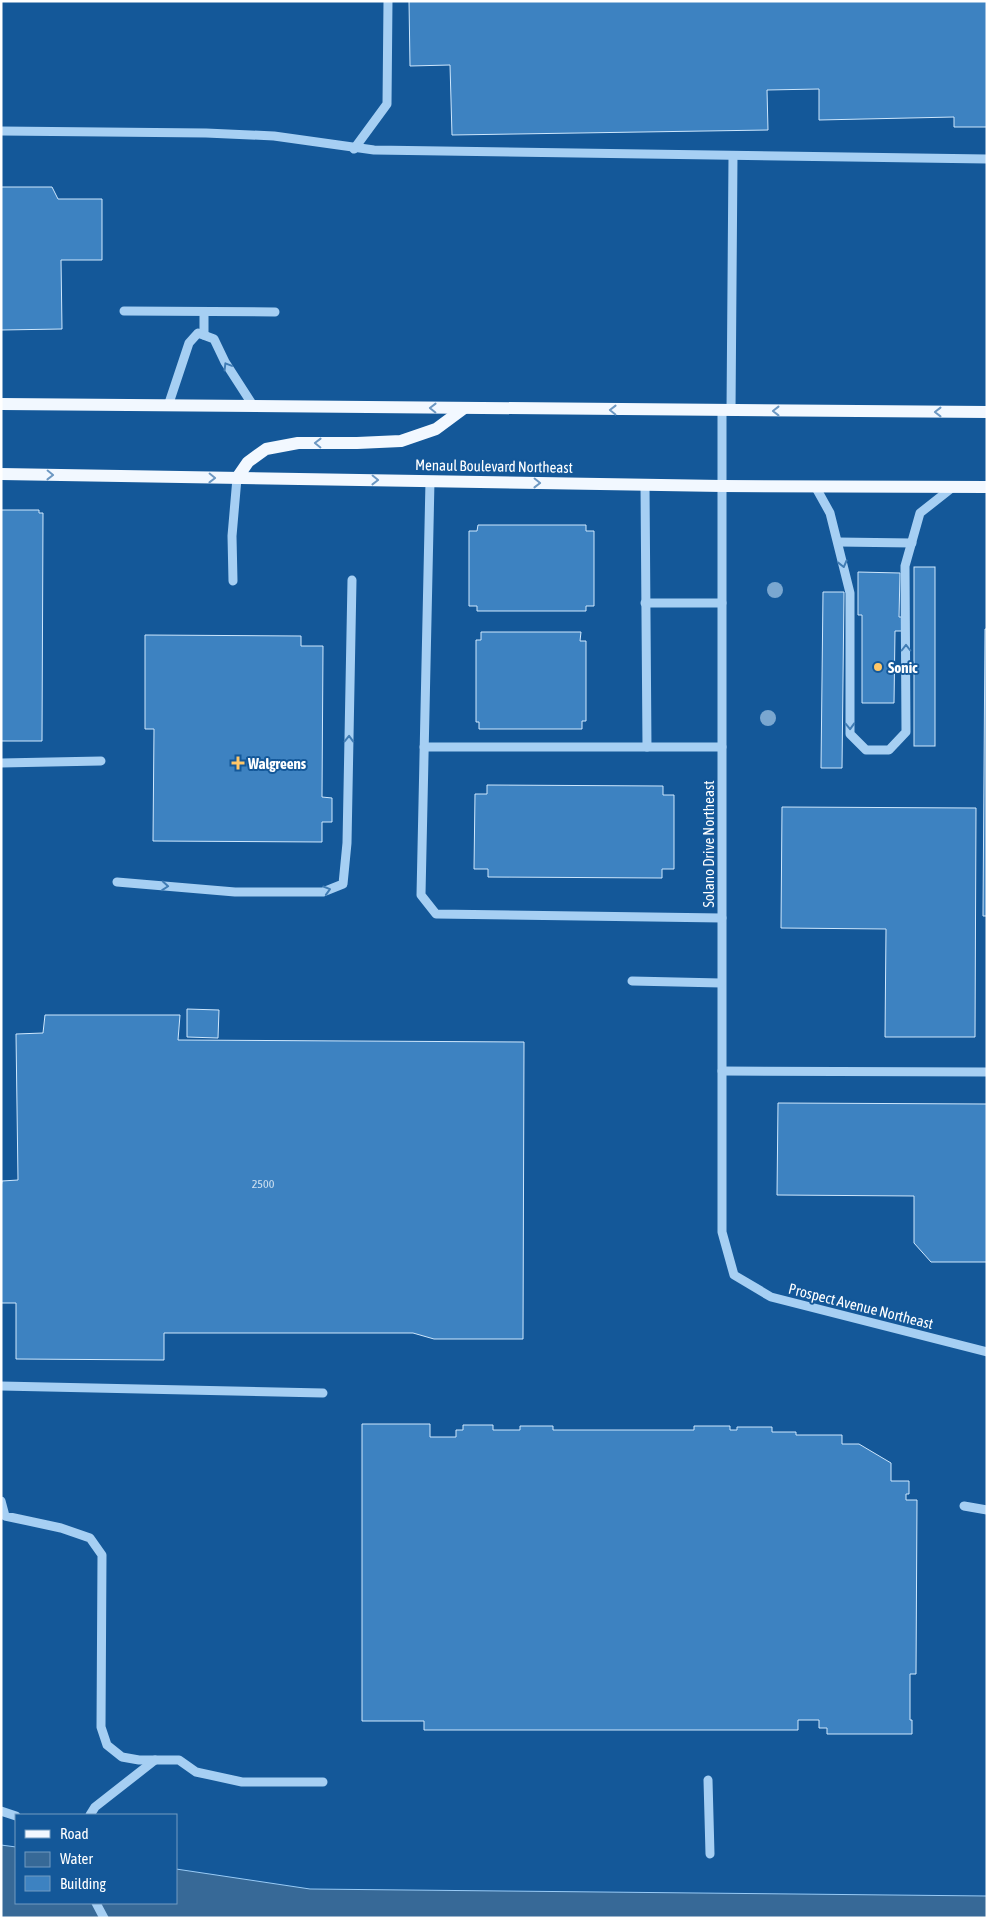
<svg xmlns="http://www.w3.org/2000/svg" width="988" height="1919" font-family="'Asap Condensed',sans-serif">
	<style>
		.water { fill: #376997; stroke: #99cbf6 }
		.building { fill: #3d82c1; stroke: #cee7fd }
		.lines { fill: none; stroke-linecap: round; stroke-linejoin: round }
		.minor { stroke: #a6cff3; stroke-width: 9 }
		.major { stroke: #f2f8ff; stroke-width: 12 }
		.tree { fill: #7aa7d0 }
		.oneway { stroke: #407cb4 }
		.oneway2 { stroke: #6d98c2 }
		.poi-dot { fill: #ffc768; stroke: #145899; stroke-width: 2 }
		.labels { text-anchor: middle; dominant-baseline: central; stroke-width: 4; stroke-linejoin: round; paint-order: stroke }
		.number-label { font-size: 12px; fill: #cee0f0 }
		.street-label { font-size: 15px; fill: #fff; stroke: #145899 }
		.poi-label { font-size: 15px; font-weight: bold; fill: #fff; stroke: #145899; text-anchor: start }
	</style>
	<rect width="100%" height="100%" fill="#145899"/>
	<path class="water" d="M1,1845L16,1847V1903H176V1869L310,1889L987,1896V1918H1Z"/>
	<g class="building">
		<path d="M409,1H987V127H954V117L819,120V89L767,90L768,130L452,135L450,65L410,66Z"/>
		<path d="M1,187H52L58,199H102V260H61L62,329L1,330Z"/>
		<path d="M1,510H39V513H43L42,741H1Z"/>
		<path d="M478,525H586V531H594V606H586V611H477V606H469V531H477Z"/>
		<rect x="914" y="567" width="21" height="179"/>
		<path d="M858,572L900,573L899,617H904V631H895L894,703H862V615H858Z"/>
		<path d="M823,592H844L842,768H821Z"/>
		<path d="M985,629H987V916H983Z"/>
		<path d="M481,632H581L580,641H586V721H582V729H479V722H476V640H481Z"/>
		<path d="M145,635L301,636V646H323L322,797L332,798V822H322V842L153,841L154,729H145Z"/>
		<path d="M487,785L663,786V795H674V869H662V878L488,877V869H474L475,794H487Z"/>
		<path d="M782,807L976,808L975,1037H885L886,929L781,928Z"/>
		<path d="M187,1009L219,1010L218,1038L187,1037Z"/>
		<path d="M45,1015H180L178,1040L524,1042L523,1339H434L413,1333H164V1360L16,1359V1303H1V1188L2,1181L18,1180L16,1034L43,1033Z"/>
		<path d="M778,1103L987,1104V1262H931L914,1243V1196L777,1195Z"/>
		<path d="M362,1424H430V1437H456V1430H463V1425H493V1430H520V1426H553V1430H694V1426H730V1430H737V1427H772V1432H796V1435H842V1444H859L891,1463V1481H909V1494H906V1500H917L916,1674H910V1720H912V1734H827V1728H819V1720H798V1730H424V1721H362Z"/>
	</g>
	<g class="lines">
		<g class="minor">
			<path d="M1,131L206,133L274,136L374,150L987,159"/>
			<path d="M354,149L387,104L388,1"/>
			<path d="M124,311L275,312"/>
			<path d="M204,335V312"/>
			<path d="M168,406L189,343L198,333L214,339L225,362L254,407"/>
			<path d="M722,411V1232L734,1275L771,1297L987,1352"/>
			<path d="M731,411L733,156"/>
			<path d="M430,481L421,895L436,914L722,918"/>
			<path d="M645,485L647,747"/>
			<path d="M815,486L830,513L850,593V734L866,750H889L906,732L905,566L920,513L953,487"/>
			<path d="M838,542L912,543"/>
			<path d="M233,581L232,536L237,478"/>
			<path d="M645,603H722"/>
			<path d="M424,747H722"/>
			<path d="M1,763L101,761"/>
			<path d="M117,882L235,892H323L343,884L347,843L352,580"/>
			<path d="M632,981L721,983"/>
			<path d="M722,1071L987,1072"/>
			<path d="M1,1386L323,1393"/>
			<path d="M1,1501L5,1516L61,1528L90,1538L102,1555L101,1727L107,1745L122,1757L139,1760H179L196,1772L242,1782H323"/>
			<path d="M964,1506L987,1510"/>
			<path d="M708,1780L710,1854"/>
			<path d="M1,1811L16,1816"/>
			<path d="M90,1815L95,1807L155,1760"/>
			<path d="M96,1903L104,1918"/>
		</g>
		<g class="major">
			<path d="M1,404L987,412"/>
			<path d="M1,474L722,486L987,487"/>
			<path d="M237,478L248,462L266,449L298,443H357L401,441L436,429L463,409"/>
		</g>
	</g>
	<g class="tree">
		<circle cx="775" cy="590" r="8"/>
		<circle cx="768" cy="718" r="8"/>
	</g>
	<defs><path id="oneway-chevron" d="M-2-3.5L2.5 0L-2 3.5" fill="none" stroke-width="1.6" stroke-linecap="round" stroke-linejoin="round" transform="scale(1.25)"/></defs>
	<g class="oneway">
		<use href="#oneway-chevron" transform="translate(227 366) rotate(-121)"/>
		<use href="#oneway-chevron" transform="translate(843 564) rotate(76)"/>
		<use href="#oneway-chevron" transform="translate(906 648) rotate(-90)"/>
		<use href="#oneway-chevron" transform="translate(850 726) rotate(88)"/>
		<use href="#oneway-chevron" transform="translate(349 739) rotate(-89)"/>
		<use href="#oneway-chevron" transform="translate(165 886) rotate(5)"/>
		<use href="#oneway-chevron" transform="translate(327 890) rotate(-17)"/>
	</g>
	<g class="oneway2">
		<use href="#oneway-chevron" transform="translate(433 408) rotate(-179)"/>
		<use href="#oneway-chevron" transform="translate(613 410) rotate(-179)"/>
		<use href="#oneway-chevron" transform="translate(776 411) rotate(-180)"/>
		<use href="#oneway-chevron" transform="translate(938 412) rotate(-180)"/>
		<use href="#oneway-chevron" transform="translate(318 443) rotate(-179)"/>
		<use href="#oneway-chevron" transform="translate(50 475) rotate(1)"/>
		<use href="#oneway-chevron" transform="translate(212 478) rotate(1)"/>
		<use href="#oneway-chevron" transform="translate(375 480) rotate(1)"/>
		<use href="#oneway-chevron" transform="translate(537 483) rotate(1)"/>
	</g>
	<g class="poi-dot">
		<circle cx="878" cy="667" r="5"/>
		<path d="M235.5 755.5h5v5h5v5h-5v5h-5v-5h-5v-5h5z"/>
	</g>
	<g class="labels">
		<g class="number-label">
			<text x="263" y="1184">2500</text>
		</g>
		<g class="street-label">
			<text transform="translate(494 466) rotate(1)">Menaul Boulevard Northeast</text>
			<text transform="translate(708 844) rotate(-90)">Solano Drive Northeast</text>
			<text transform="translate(861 1306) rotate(14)">Prospect Avenue Northeast</text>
		</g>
		<g class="poi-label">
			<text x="888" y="667">Sonic</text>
			<text x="248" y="763">Walgreens</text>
		</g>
	</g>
	<rect width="988" height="1919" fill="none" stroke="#ffffff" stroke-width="5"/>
	<rect x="15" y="1814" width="162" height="90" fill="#145899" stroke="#729bc2"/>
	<rect x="25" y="1830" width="25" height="8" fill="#f2f8ff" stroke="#729bc2"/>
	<text x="60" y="1839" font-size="15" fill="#ffffff">Road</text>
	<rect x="25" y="1852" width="25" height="15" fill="#376997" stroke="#729bc2"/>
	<text x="60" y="1864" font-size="15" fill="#ffffff">Water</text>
	<rect x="25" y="1876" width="25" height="15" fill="#3d82c1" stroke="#729bc2"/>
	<text x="60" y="1889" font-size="15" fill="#ffffff">Building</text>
</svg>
